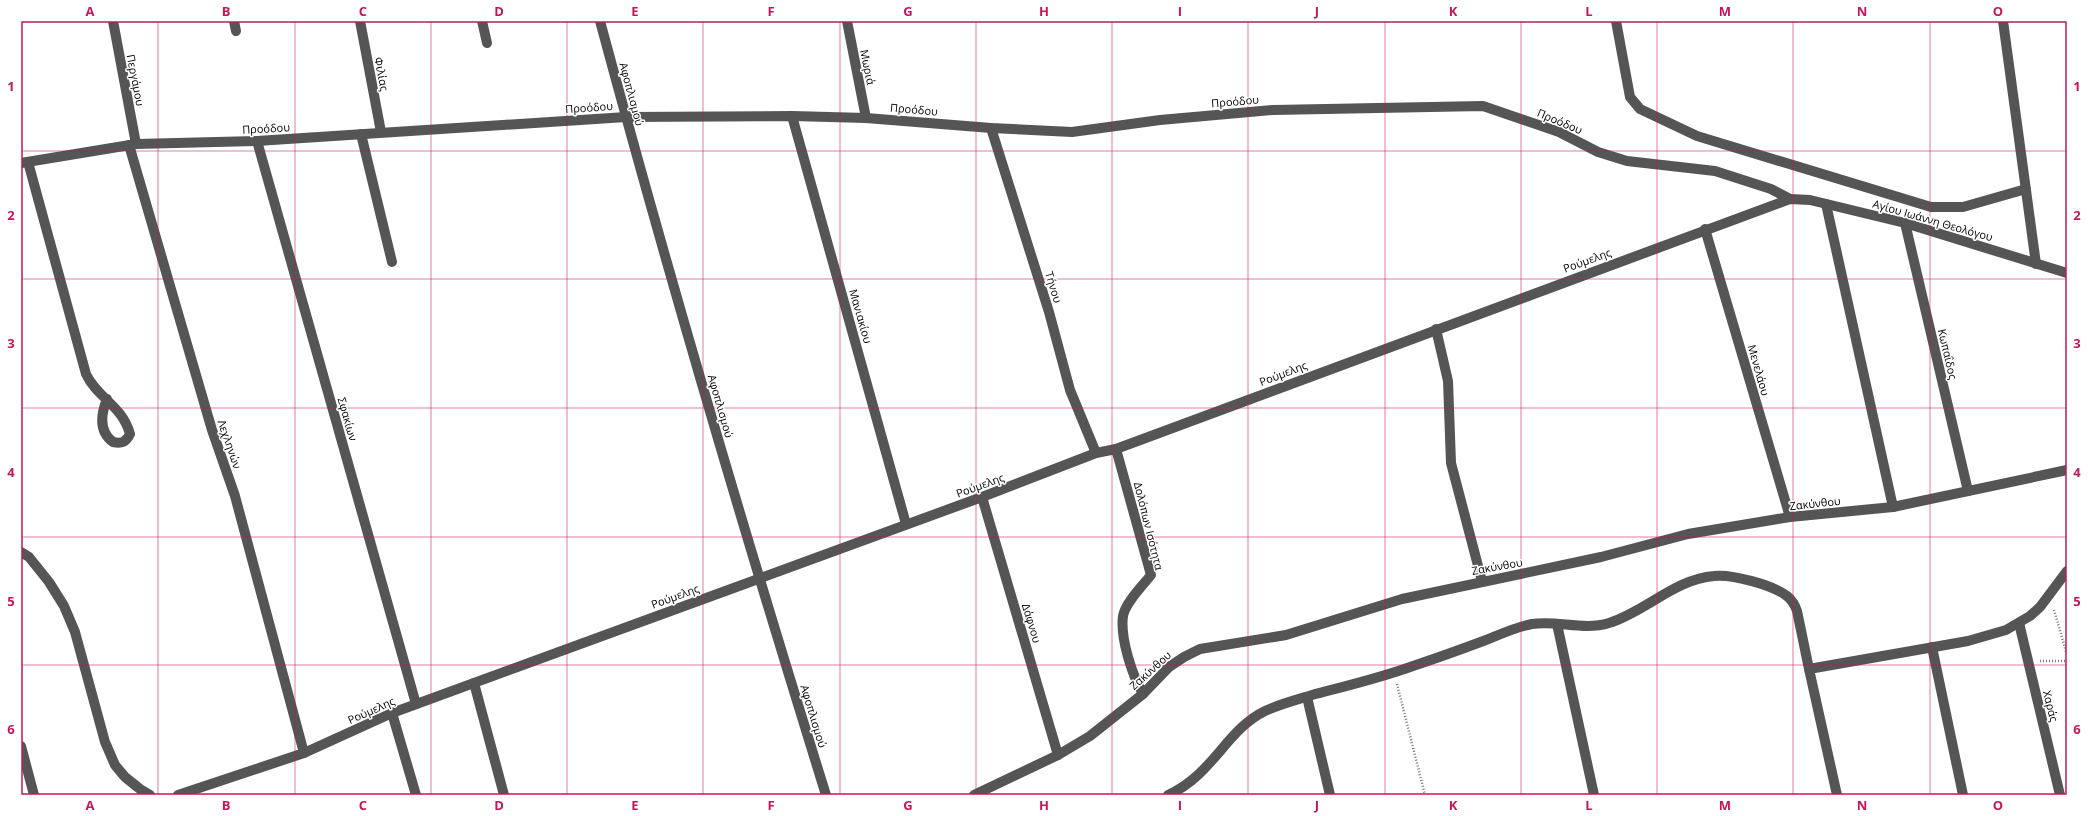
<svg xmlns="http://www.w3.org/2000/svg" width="2088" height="816" font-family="'Open Sans',sans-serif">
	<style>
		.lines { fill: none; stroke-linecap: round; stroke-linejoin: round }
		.path { stroke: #777; stroke-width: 2.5; stroke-dasharray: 1 2; stroke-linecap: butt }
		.minor { stroke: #555; stroke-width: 10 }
		.grid { fill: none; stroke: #c2185b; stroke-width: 1; stroke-opacity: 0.55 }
		.labels { text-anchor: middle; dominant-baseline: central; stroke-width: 3; stroke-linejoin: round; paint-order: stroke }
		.street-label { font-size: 11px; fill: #000; stroke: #fff }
		.neatline { fill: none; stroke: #c2185b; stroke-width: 1.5 }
		.grid-label { font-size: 13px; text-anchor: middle; font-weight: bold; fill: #c2185b }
	</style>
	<rect width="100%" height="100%" fill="#fff"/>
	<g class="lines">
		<g class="path">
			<path d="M2054,610L2067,655"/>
			<path d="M2040,661H2067"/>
			<path d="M1397,684L1425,795"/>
		</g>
		<g class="minor">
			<path d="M113,21L136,144"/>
			<path d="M234,21L236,31"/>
			<path d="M360,21L381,132"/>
			<path d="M482,21L487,43"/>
			<path d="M600,21C670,281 746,538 826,795"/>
			<path d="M847,21L866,118"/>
			<path d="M1616,21L1630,97L1640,109L1697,136L1931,207H1963L2026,189"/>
			<path d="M2003,21L2036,264"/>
			<path d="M792,116L906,524"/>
			<path d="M991,128L1049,312L1070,390L1096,453"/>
			<path d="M361,134L392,262"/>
			<path d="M257,141L416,704"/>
			<path d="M129,145L212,430L235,496L304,753"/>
			<path d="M28,162L86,374C97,398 122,405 130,434C126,442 122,444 113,442C98,431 101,414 107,399"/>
			<path d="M21,163L136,144L257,141L626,117L792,116L866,118L991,128L1072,132L1160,120L1273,110L1483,106L1559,132L1598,152L1627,161L1715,171L1771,189L1790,199"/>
			<path d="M1826,204L1893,507"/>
			<path d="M1905,223L1968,491"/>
			<path d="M1705,229L1790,517"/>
			<path d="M1436,329L1448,381L1451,463L1482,581"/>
			<path d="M1116,449L1151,575C1143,585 1125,603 1123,616C1120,638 1132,675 1143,694"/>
			<path d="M982,497L1058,755"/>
			<path d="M21,552L29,557L49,582L64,606L75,632L105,742L115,765L125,777L140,789L150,795"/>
			<path d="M2019,623L2060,795"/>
			<path d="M1557,624L1594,795"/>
			<path d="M1932,647L1963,795"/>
			<path d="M1809,669L1837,795"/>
			<path d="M474,683L504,795"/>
			<path d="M1307,697L1330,795"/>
			<path d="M392,713L416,795"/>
			<path d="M21,746L34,795"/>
			<path d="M178,795L304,753L392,713L982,497L1096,453L1116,449L1790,199L1810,200L1905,223L2067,273"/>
			<path d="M974,795L1058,755L1090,736L1143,694L1169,667L1184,657L1200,649L1286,635L1402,599L1601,557L1688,534L1790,517L1893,507L2067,470"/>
			<path d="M1168,795C1213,775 1226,730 1265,711C1280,704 1296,700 1312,695C1346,686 1380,678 1413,666C1437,658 1462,649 1486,640C1501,634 1516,627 1532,624C1558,620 1583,631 1609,623C1645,612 1675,579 1714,576C1732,574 1773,585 1787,596C1792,600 1795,605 1797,611L1809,669L1968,641L2006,630L2030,616L2040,607L2067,571"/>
		</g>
	</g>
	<path class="grid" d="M158,21V795M295,21V795M431,21V795M567,21V795M703,21V795M840,21V795M976,21V795M1112,21V795M1248,21V795M1385,21V795M1521,21V795M1657,21V795M1793,21V795M1930,21V795M21,151H2067M21,279H2067M21,408H2067M21,537H2067M21,665H2067"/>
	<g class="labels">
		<g class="street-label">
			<text transform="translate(868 67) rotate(78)">Μωριά</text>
			<text transform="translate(382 74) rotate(79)">Φιλίας</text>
			<text transform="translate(136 80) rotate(79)">Περγάμου</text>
			<text transform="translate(632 94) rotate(75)">Αφοπλισμού</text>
			<text transform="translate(1235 101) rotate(-5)">Προόδου</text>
			<text transform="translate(589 107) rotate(-4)">Προόδου</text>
			<text transform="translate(914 109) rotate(5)">Προόδου</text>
			<text transform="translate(1560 121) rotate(23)">Προόδου</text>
			<text transform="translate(266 128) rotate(-3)">Προόδου</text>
			<text transform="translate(1933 220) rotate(16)">Αγίου Ιωάννη Θεολόγου</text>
			<text transform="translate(1587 260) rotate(-20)">Ρούμελης</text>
			<text transform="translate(1054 287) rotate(73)">Τήνου</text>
			<text transform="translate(861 316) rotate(74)">Μανιακίου</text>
			<text transform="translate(1948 354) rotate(77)">Κωπαΐδος</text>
			<text transform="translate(1759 370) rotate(74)">Μενελάου</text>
			<text transform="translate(1283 373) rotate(-21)">Ρούμελης</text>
			<text transform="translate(721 406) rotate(74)">Αφοπλισμού</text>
			<text transform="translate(348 419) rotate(74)">Σφακίων</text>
			<text transform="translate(230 444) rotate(71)">Λεχληνών</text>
			<text transform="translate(980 485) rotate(-20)">Ρούμελης</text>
			<text transform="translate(1815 503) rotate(-6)">Ζακύνθου</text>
			<text transform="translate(1149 526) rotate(76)">Δολόπων Ισότητα</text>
			<text transform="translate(1497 566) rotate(-10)">Ζακύνθου</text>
			<text transform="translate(675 596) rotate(-20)">Ρούμελης</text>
			<text transform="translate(1032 623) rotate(73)">Δάφνου</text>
			<text transform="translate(1150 670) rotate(-42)">Ζακύνθου</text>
			<text transform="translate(2051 706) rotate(76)">Χαράς</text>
			<text transform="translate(371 710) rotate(-24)">Ρούμελης</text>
			<text transform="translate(814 716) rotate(73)">Αφοπλισμού</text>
		</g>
	</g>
	<rect width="2088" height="816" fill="none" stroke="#ffffff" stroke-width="44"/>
	<rect x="22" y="22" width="2044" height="772" class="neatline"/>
	<g class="grid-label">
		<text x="90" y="16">A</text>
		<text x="226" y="16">B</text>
		<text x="363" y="16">C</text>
		<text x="499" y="16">D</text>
		<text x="635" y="16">E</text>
		<text x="771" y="16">F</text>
		<text x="908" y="16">G</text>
		<text x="1044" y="16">H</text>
		<text x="1180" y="16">I</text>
		<text x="1317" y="16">J</text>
		<text x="1453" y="16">K</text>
		<text x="1589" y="16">L</text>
		<text x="1725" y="16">M</text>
		<text x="1862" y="16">N</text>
		<text x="1998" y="16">O</text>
		<text x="11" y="91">1</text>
		<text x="2077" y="91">1</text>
		<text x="11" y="220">2</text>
		<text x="2077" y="220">2</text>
		<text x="11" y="348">3</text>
		<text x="2077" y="348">3</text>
		<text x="11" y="477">4</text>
		<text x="2077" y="477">4</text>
		<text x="11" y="606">5</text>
		<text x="2077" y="606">5</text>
		<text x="11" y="734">6</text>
		<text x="2077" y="734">6</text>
		<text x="90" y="810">A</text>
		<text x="226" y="810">B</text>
		<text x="363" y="810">C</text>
		<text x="499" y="810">D</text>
		<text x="635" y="810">E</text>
		<text x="771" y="810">F</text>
		<text x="908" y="810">G</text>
		<text x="1044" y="810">H</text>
		<text x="1180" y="810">I</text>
		<text x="1317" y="810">J</text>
		<text x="1453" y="810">K</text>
		<text x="1589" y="810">L</text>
		<text x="1725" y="810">M</text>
		<text x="1862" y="810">N</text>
		<text x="1998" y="810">O</text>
	</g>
</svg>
